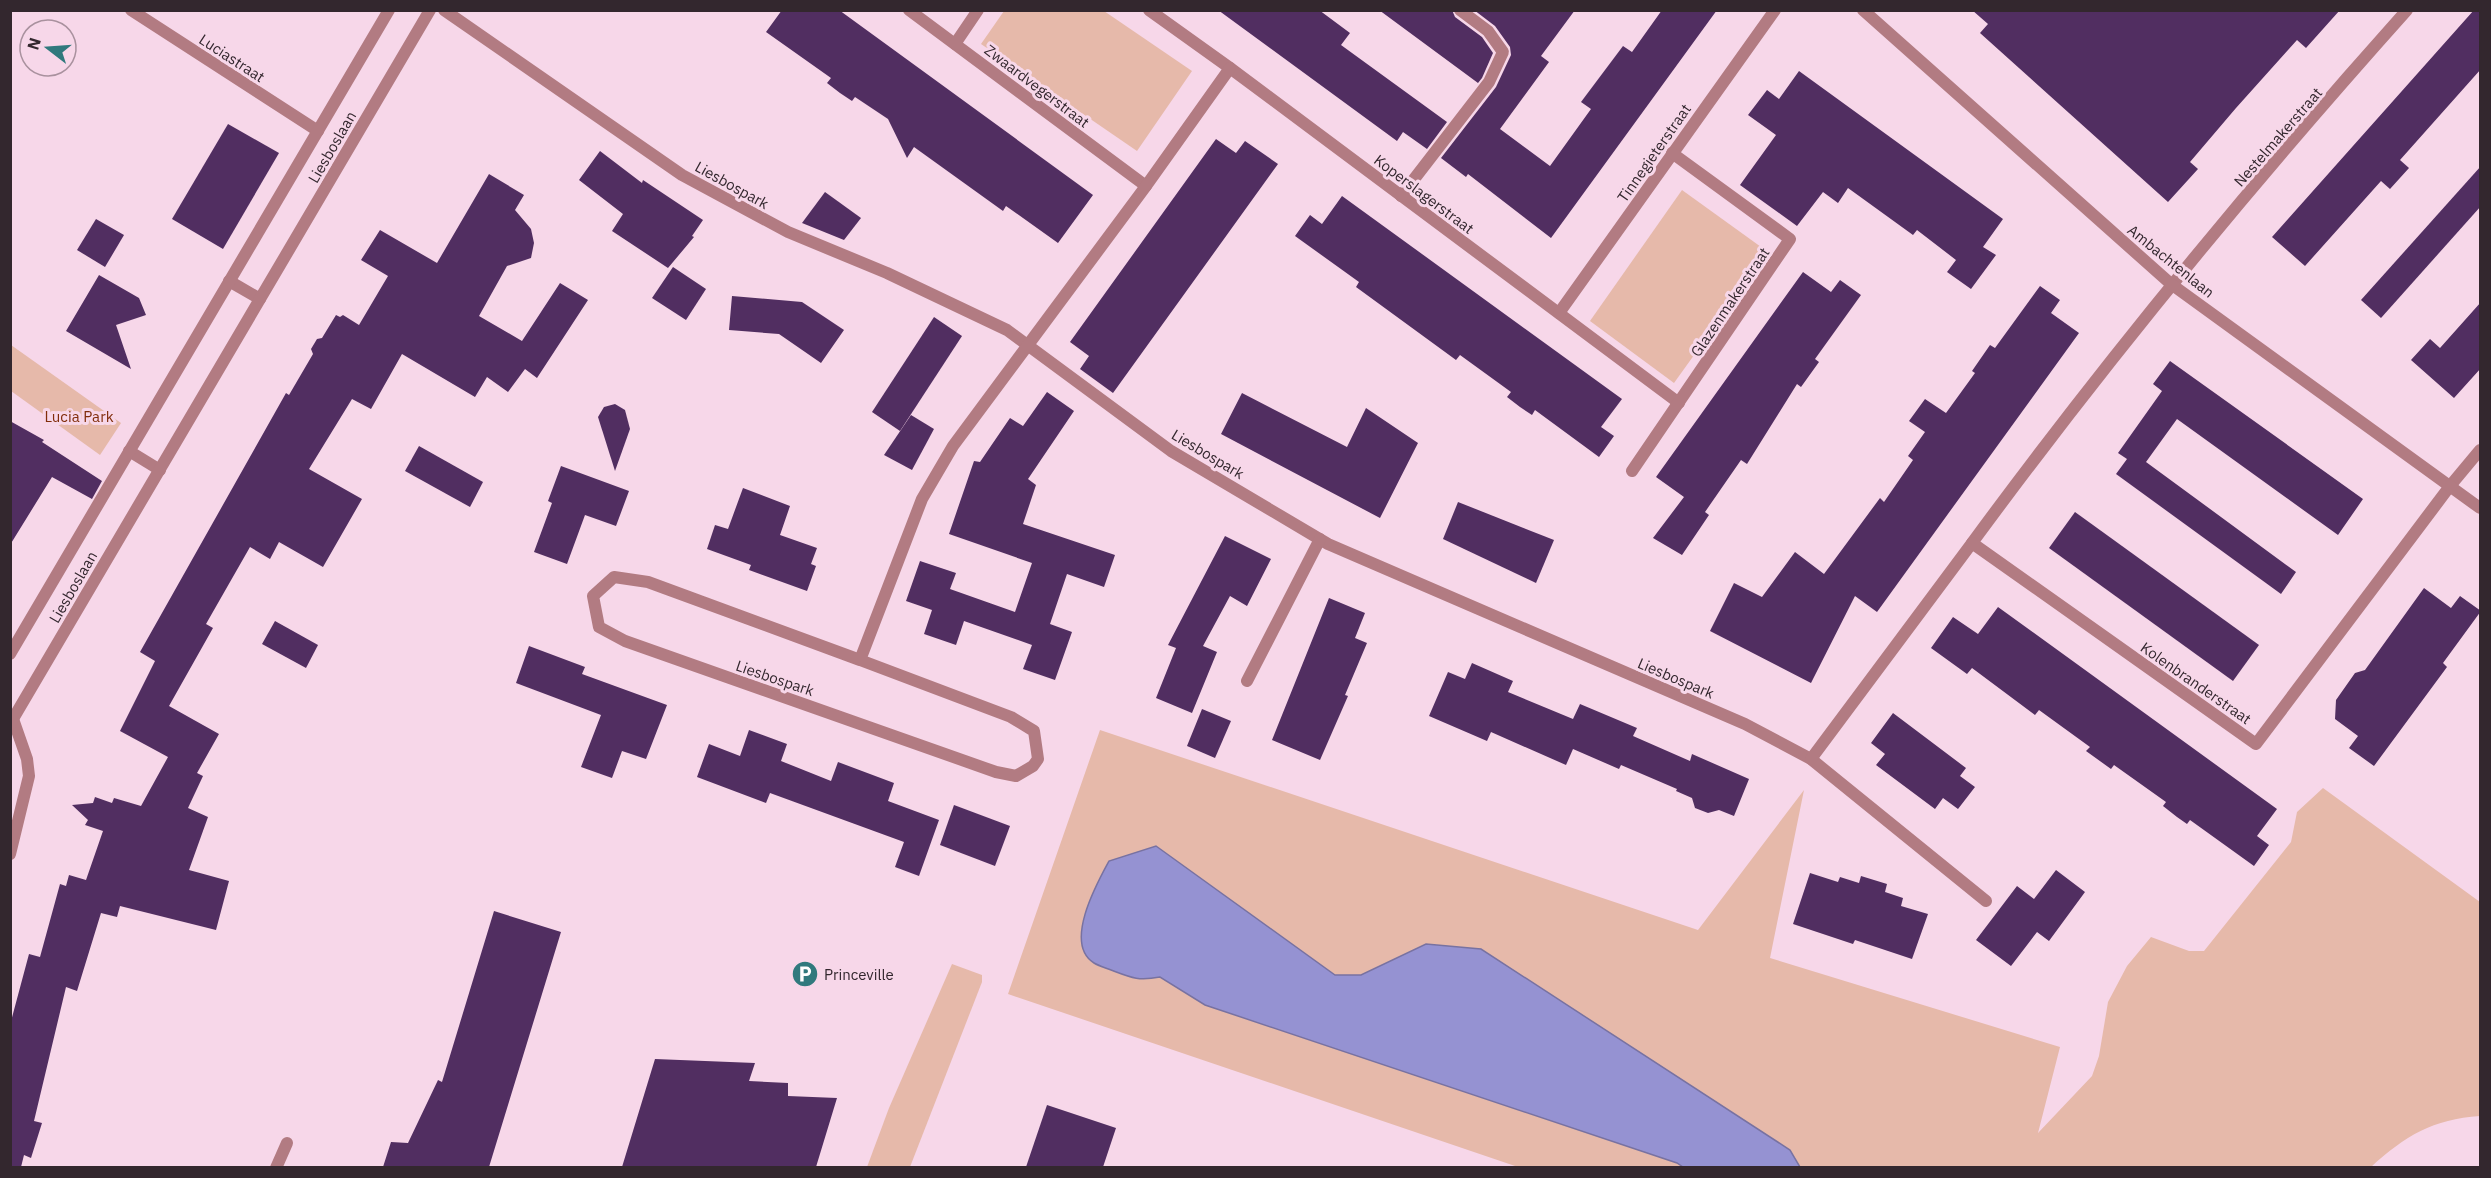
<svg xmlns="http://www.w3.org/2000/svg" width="2491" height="1178" font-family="'IBM Plex Sans',sans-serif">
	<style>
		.green { fill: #e6b9aa }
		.water { fill: #9592d2; stroke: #7872a1; stroke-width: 1.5 }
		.building { fill: #512e61 }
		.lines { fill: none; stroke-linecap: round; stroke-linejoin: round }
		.minor { stroke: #b27b82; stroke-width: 12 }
		.tertiary { stroke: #b27b82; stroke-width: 12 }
		.labels { text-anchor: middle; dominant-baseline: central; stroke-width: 6; stroke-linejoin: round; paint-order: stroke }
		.street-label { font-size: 15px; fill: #33272e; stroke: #f7d7e9 }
		.park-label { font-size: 15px; fill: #812d0b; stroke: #f7d7e9 }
		.poi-label { font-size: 15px; fill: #33272e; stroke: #f7d7e9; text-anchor: start }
	</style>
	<rect width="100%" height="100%" fill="#f7d7e9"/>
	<g class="green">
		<path d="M1004,11H1104L1192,71L1137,151L981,44Z"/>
		<path d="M1682,190L1768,252L1674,383L1590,321Z"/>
		<path d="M11,345L121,423L100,455L11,391Z"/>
		<path d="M1100,730L1698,930L1804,790L1770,958L2060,1047L2038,1133L2092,1076L2099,1056L2108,1002L2127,966L2151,937L2189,951H2204L2291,842L2297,812L2323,788L2480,902V1116C2433,1119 2405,1136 2371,1167H1518L1008,994Z"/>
		<path d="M952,964L982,975V982L910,1167H867L889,1108Z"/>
	</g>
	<path class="water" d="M1156,846L1335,975H1361L1426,944L1481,949L1790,1150L1800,1167H1683L1677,1163L1205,1005L1160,977C1138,981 1132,978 1111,970C1106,968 1099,966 1094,963C1063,944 1097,883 1109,861Z"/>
	<g class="building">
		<path d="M782,10H839L1093,195L1058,243L1006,206L1003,211L914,147L907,158L888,119L855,97L852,101L840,93L827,83L831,78L766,32Z"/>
		<path d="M1218,10H1319L1350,33L1341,45L1447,122L1427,149L1403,132L1397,141Z"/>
		<path d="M1379,10H1452L1455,17L1482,37L1493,53L1482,78L1478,83Z"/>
		<path d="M1474,10H1575L1541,56L1549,62L1500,129L1550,166L1591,109L1581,102L1623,46L1632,52L1662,10H1717L1551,238L1468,174L1466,177L1441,158L1496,87L1511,55L1510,47L1495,26Z"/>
		<path d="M1972,10H2340L2306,48L2297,40L2236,108L2190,162L2198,169L2168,202L1980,33L1988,24Z"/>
		<path d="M2474,10H2481V69L2400,160L2409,168L2390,189L2381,181L2305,266L2272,237Z"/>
		<path d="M1799,71L2003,219L1983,247L1996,255L1971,289L1947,272L1956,260L1917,230L1913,235L1848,188L1838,203L1823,192L1797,226L1740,185L1776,135L1748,115L1767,90L1779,99Z"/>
		<path d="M228,124L279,153L223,249L172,219Z"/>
		<path d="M1216,139L1236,153L1245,141L1278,164L1113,393L1080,369L1089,356L1070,342Z"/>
		<path d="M600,151L642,183L643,180L703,220L692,236L694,237L668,268L612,231L623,214L579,180Z"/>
		<path d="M2481,166V206L2381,318L2361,300Z"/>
		<path d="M489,174L524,195L515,210L531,229L534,243L531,258L507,266L479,316L522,341L560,283L588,300L537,378L525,369L508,392L487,377L475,397L402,354L371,409L352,399L309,469L362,499L323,567L279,542L270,559L250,547L206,624L213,628L169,706L219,734L197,773L203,776L188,808L208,817L189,870L229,881L216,930L120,906L117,917L101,913L77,991L66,987L34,1121L42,1123L31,1158L24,1155L21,1167H10V1025L29,954L40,957L60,884L66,886L69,875L86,880L103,831L85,825L88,820L72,805L93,803L95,797L112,803L114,798L141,806L168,757L120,731L155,661L140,652L286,393L289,395L313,354L311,349L317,339L322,338L336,315L340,317L343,315L359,325L388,276L361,260L380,230L437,263Z"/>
		<path d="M825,192L861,218L844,240L802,223Z"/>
		<path d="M1342,196L1622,399L1601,427L1614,436L1599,457L1535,410L1532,415L1520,407L1507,397L1511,392L1460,355L1456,360L1356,287L1359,282L1295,236L1310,215L1322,224Z"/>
		<path d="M96,219L124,235L105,267L77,250Z"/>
		<path d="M673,267L706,289L686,320L652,298Z"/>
		<path d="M1803,272L1831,292L1840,280L1861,295L1815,359L1819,362L1801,387L1797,384L1747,464L1741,460L1705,512L1709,515L1682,555L1653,538L1684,497L1656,477Z"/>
		<path d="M99,275L139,298L146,315L116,325L131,369L66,331Z"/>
		<path d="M2040,286L2060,300L2051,313L2079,333L1877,612L1855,596L1811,683L1710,631L1734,583L1762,597L1795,552L1824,574L1880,498L1884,502L1913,460L1908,456L1925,432L1909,421L1925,399L1946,413L1975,373L1972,371L1990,345L1995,348Z"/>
		<path d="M732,296L802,302L844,330L821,363L779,334L729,330Z"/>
		<path d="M2481,302V368L2454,398L2411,360L2430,339L2440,348Z"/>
		<path d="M934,317L962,336L900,431L872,412Z"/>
		<path d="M2170,361L2363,499L2338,535L2177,419L2146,462L2296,572L2281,594L2116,474L2127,459L2118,453L2162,391L2153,384Z"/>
		<path d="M1047,392L1074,411L1028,479L1036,485L1023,524L1115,555L1104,587L1067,574L1050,624L1072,632L1055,680L1023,669L1032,645L964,621L956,645L924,634L932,610L906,601L920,561L956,573L950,589L1015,612L1032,563L949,534L974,461L980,462L1010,418L1023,426Z"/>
		<path d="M1242,393L1347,447L1366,408L1418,443L1380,518L1221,434Z"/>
		<path d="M615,404L625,410L630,429L615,471L598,417L604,407Z"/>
		<path d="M911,415L934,429L912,470L884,455Z"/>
		<path d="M10,421L44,440L42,442L102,481L92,499L52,477L10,545Z"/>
		<path d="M419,446L483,482L470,507L405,471Z"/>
		<path d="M561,466L629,491L616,526L585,515L567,564L534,552L552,503L548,501Z"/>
		<path d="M743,488L790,506L780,535L817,548L811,564L816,566L807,591L749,570L751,565L707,549L715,525L728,529Z"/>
		<path d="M1458,502L1554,540L1536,583L1443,539Z"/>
		<path d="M2075,512L2259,645L2233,681L2049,548Z"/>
		<path d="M1225,536L1271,559L1247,606L1230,596L1203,646L1217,652L1192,713L1156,698L1176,648L1168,645Z"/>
		<path d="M2424,588L2451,608L2460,596L2481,611L2443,663L2447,667L2374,766L2349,748L2358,736L2335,719L2336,700L2355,673L2365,670Z"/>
		<path d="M1329,598L1365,613L1355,638L1367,643L1345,695L1348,696L1320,760L1272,740Z"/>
		<path d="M1998,607L2277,809L2257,836L2269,845L2254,866L2190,820L2187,824L2177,817L2163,806L2166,802L2114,765L2111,769L2086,751L2090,747L2039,710L2035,715L1972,668L1967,674L1931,648L1953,617L1978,634Z"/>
		<path d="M275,621L318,645L306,668L262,644Z"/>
		<path d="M529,646L585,667L582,674L667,705L646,759L622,751L612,778L581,767L601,715L516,683Z"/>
		<path d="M1472,663L1513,681L1508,692L1573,719L1580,704L1637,728L1633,736L1690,761L1692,754L1749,779L1734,816L1719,810L1708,813L1695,808L1692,798L1676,791L1677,789L1621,765L1619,769L1573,749L1566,765L1491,732L1487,741L1429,716L1448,672L1465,679Z"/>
		<path d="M1202,709L1231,721L1215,758L1187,746Z"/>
		<path d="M1893,713L1966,768L1960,776L1975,787L1958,809L1943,798L1935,809L1876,765L1885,754L1871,743Z"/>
		<path d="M749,730L787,744L781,761L831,781L838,762L894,783L888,801L939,820L919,876L895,867L904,842L770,793L766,803L697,777L709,744L740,756Z"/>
		<path d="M954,805L1010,826L995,866L940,845Z"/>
		<path d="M2056,870L2085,892L2049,941L2037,932L2011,966L1976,940L2017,886L2034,899Z"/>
		<path d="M1810,873L1838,882L1840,877L1859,883L1861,876L1887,884L1885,892L1903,898L1901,906L1928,914L1912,959L1855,940L1853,944L1793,924Z"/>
		<path d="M494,911L561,932L489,1167H383L391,1142L408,1143L438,1080L442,1082Z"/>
		<path d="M655,1059L755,1063L749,1081L788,1083V1096L837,1098L816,1167H622Z"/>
		<path d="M1047,1105L1116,1128L1103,1167H1026Z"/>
	</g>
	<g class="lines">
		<g class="minor">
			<path d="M131,10L318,131"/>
			<path d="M444,10L682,175L788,232L887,273L1007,330L1171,451L1328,544L1745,724L1811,759L1986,901"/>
			<path d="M909,10L1146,186"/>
			<path d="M1149,10L1230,68L1679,403"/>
			<path d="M955,44L978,10"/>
			<path d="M1401,196L1489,82L1503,52L1488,31L1460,10"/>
			<path d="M229,281L260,299"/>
			<path d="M1559,313L1775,10"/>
			<path d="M129,451L160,470"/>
			<path d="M1632,471L1790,239L1672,153"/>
			<path d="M1972,543C2108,358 2254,181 2407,10"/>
			<path d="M10,654L389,10"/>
			<path d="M860,660L1011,717L1034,731L1038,759L1033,766L1016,776L996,772L625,641L599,627L593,596L614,577L648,582L860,660L922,499L953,446L1146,186L1230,68"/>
			<path d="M1247,681L1320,539"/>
			<path d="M1811,759L1972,543L2256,744L2450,486L2480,450"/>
			<path d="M10,854L29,776L27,759L13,719"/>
			<path d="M276,1168L287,1143"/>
		</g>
		<g class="tertiary">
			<path d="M1863,10L2171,284L2480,508"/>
			<path d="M10,724L430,10"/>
		</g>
	</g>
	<defs>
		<symbol id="parking-disc" viewBox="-11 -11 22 22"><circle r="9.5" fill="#30797d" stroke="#f7d7e9"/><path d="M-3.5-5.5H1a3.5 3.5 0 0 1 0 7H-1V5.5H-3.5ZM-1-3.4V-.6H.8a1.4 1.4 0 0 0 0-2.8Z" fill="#fff"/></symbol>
	</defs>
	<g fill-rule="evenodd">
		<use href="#parking-disc" x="790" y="959" width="30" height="30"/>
	</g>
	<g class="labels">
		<g class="street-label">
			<text transform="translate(232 58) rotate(33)">Luciastraat</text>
			<text transform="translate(1037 86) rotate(37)">Zwaardvegerstraat</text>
			<text transform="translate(2278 137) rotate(-49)">Nestelmakerstraat</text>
			<text transform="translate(332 147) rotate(-60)">Liesboslaan</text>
			<text transform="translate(1654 153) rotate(-55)">Tinnegieterstraat</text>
			<text transform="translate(732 185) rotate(29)">Liesbospark</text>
			<text transform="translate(1424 194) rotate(37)">Koperslagerstraat</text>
			<text transform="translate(2171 261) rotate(39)">Ambachtenlaan</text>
			<text transform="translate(1730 302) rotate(-56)">Glazenmakerstraat</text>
			<text transform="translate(1208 454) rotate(31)">Liesbospark</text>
			<text transform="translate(73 587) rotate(-60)">Liesboslaan</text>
			<text transform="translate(775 678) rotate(19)">Liesbospark</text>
			<text transform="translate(1676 678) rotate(23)">Liesbospark</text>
			<text transform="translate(2196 683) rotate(35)">Kolenbranderstraat</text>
		</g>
		<g class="park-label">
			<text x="79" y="416">Lucia Park</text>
		</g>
		<g class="poi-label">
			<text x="824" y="974">Princeville</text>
		</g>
	</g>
	<rect width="2491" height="1178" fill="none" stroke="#33272e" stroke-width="24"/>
	<g transform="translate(48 48) rotate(287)"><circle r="28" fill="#f7d7e9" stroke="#a9919e" stroke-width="1.5"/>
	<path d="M0-4.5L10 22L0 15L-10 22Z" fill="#30797d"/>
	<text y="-9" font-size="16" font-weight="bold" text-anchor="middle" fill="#33272e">N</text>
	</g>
</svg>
